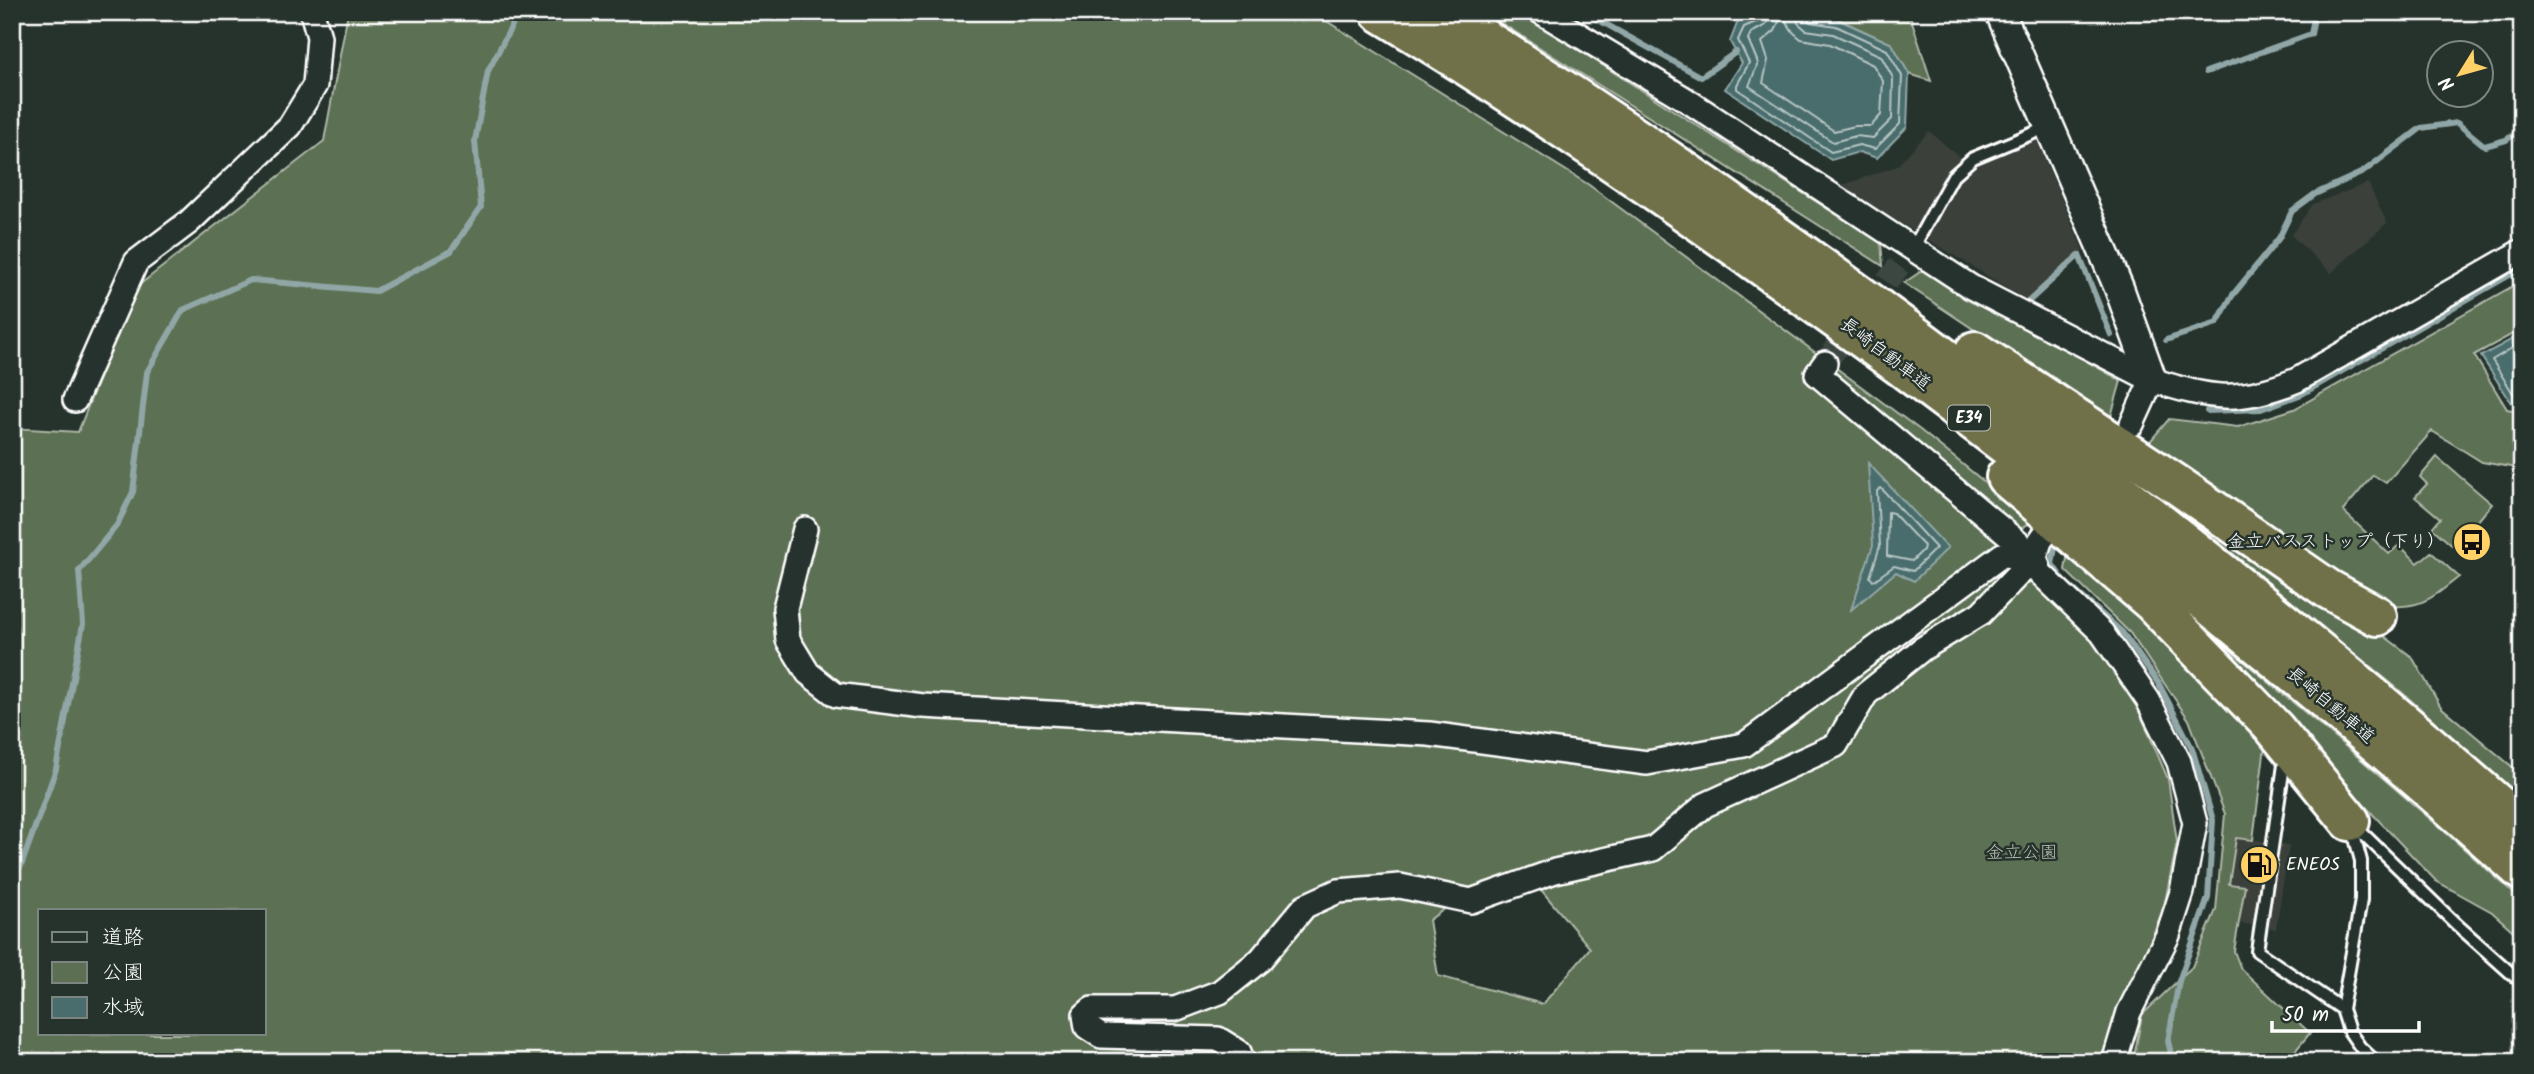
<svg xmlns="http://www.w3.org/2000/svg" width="2534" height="1074" font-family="Kalam,'Klee One',sans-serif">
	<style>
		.built { fill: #3b403a }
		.green { fill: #5c6f52; stroke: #aeb7a8; stroke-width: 2; fill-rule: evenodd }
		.water { fill: #486d6c; stroke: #91a7a7; stroke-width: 2 }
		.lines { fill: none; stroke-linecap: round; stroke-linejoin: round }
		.shore { stroke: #b6c5c4; stroke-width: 2 }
		.stream { stroke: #91a7a7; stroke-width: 6 }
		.minor-tunnel { stroke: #3c4742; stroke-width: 23; stroke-dasharray: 23 11; stroke-linecap: butt }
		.service-casing { stroke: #fff; stroke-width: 16 }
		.minor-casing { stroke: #fff; stroke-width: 28 }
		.tertiary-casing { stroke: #fff; stroke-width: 33 }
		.motorway-casing { stroke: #fff; stroke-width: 44 }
		.service { stroke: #26332d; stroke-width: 10 }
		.minor { stroke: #26332d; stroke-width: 23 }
		.tertiary { stroke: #26332d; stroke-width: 28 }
		.motorway { stroke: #6f714a; stroke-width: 38 }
		.labels { text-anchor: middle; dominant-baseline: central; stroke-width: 5; stroke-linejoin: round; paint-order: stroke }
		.shield { fill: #26332d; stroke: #bec2c0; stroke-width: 2 }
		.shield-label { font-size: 16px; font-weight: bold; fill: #fff }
		.street-label { font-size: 18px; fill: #fff; stroke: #26332d }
		.poi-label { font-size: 18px; fill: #fff; stroke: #26332d; text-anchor: end }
		.park-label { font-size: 18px; fill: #b6beb1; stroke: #26332d }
	</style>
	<rect width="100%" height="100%" fill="#26332d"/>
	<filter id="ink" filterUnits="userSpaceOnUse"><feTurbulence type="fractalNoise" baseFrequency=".0143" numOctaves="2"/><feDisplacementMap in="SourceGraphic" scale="14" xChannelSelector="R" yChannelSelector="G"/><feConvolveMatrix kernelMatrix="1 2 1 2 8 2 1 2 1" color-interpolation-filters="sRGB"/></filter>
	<g filter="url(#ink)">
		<g class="built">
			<path d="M1929,131L1970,166L2035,136L2083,251L2029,301L1840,186L1897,166Z"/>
			<path d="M2368,183L2387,223L2331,273L2291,235L2313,204Z"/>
			<path d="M2236,837L2289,845L2276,929L2239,923L2245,887L2229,884Z"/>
		</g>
		<g class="green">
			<path d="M348,12H1312L1589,185L1920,430L2033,521L2000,542L2018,570L2089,634L2129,687L2168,779L2177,842L2164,907L2108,1046L2104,1062H12V428L78,432L134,289L324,141ZM1532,879L1590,948L1543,1004L1438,976L1429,920L1482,883ZM40,911H264V1034H40Z"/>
			<path d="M1484,12H1519L1881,243L1883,266Z"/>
			<path d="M1784,12H1909L1931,81L1909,74L1892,44L1838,19Z"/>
			<path d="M1926,268L2121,381L2110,420L1904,283Z"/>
			<path d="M2522,281V329L2474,355L2507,409L2522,412V469L2482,462L2432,431L2386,483L2373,475L2343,511L2389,554L2399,545L2418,563L2431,552L2459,577C2430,600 2420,609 2382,606L2146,446L2169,419L2238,427L2294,409Z"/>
			<path d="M2437,457L2492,504L2455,548L2432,528L2440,518L2415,497L2427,484L2420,477Z"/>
			<path d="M2136,474L2352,612L2412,657L2441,707L2522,775V798L2398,689Z"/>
			<path d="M2069,547L2266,738L2253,840L2236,838L2229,884L2245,886L2234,951L2241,969L2310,1033L2286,1062H2133L2142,1015L2192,967L2216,910L2225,814L2189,720L2130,633L2065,570Z"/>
			<path d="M2157,591C2281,691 2404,793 2522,901V939L2492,912L2436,881L2365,806Z"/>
		</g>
		<g class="water">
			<path d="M1762,12H1784L1837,19L1892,44L1909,74L1907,127L1877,158L1859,152L1831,160L1725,89L1742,63L1730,42L1738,21Z"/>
			<path d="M2522,334V404L2511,402L2481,356Z"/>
			<path d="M1868,463L1948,548L1914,581L1896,572L1851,610L1873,545Z"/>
		</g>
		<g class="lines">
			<g class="shore">
				<path d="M1761,12L1758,21L1744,27L1738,40L1749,63L1737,85V89L1831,152L1859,145L1875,149L1900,124L1902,76L1887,50L1836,26L1810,22L1806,18L1805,12"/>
				<path d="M1770,12L1766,25L1751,33L1748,39L1758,63L1749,86L1833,142L1856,136L1873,138L1892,119L1893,78L1881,56L1833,34L1806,30L1798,23L1796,12"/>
				<path d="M1784,18L1793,32L1801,39L1830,44L1873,65L1883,81L1881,115L1871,126H1855L1834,131L1763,83L1768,60L1762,42L1775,31L1780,19Z"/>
				<path d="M2522,342L2492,360L2514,395L2522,397"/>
				<path d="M1881,488L1936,548L1913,571L1894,566L1873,581L1870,577L1880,546L1877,491Z"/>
				<path d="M1888,512L1893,513L1924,546L1923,550L1912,561L1887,556Z"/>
			</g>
			<g class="stream">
				<path d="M1584,12L1701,77L1736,52"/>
				<path d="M2206,72L2311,34L2315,12"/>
				<path d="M2029,301L2079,255L2111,335"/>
				<path d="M2166,340L2217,323L2232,296L2279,238L2292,211L2315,194L2363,172L2421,128L2457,123L2485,146L2506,140L2522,129"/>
				<path d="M2207,411L2261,409L2302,394L2522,268"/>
				<path d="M2055,548L2052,564L2064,581L2122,632L2159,684L2192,748L2213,820L2208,898L2179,981L2168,1041L2173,1062"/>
				<path d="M12,876L21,866L56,769L83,624L79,571L117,525L133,492L147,372L183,310L251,280L376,291L451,251L481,207L475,141L488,71L519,12"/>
			</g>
			<path class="minor-tunnel" d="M1825,363L1899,266"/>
			<defs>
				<g id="service">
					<path d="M1912,250L1953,176L1973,158L2048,127"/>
					<path d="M2285,758L2257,951L2342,1009"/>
					<path d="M2355,826L2455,923L2522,983"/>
					<path d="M2352,827L2361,861V900L2342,1009L2349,1031L2360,1047L2376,1062"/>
				</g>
				<g id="minor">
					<path d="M1541,12L1685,99L1971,287L2152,380C2211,399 2239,404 2297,380L2522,251"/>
					<path d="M1825,363L1817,374L2035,557L2040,573L2102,633L2148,700L2179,762L2195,823L2182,892L2168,935L2129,1012L2114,1062"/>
					<path d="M75,400L136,262L189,222L290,126L315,85L319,37L312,12"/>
					<path d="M2132,424L2152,380"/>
					<path d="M805,529L785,608L788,640L808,673L836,695L923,706L1429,734L1647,763L1744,745L2002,555L2035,557"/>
					<path d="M1243,1062L1239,1052L1218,1039L1101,1036L1087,1027L1085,1015L1092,1009H1175L1220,992L1260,960L1305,906L1338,891L1400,886L1471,901L1555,871L1653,849L1705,805L1836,745L1866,694L1922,649L1981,613L2035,557L2040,541L2048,530"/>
				</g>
				<path id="tertiary" d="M2000,12L2119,288L2152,380"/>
				<g id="motorway">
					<path d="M1380,12C1560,121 1734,244 1903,368C2116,527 2325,693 2522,871"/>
					<path d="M1442,12C1652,143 1853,286 2049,437C2211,561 2370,690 2522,826"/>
					<path d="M1975,351L2176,484L2328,589L2377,616"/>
					<path d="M2006,477L2152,602L2275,729L2350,821"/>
				</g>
			</defs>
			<use href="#service" class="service-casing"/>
			<use href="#minor" class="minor-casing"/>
			<use href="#tertiary" class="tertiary-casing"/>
			<use href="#motorway" class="motorway-casing"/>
			<use href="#service" class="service"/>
			<use href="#minor" class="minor"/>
			<use href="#tertiary" class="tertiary"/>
			<use href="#motorway" class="motorway"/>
		</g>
	</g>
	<defs>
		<symbol id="bus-disc" viewBox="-11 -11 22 22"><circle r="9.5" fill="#ffd166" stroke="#26332d"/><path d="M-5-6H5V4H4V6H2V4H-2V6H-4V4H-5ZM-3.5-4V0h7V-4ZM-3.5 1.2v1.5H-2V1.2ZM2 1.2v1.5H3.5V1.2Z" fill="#111"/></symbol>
		<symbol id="fuel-disc" viewBox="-11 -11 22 22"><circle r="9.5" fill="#ffd166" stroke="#26332d"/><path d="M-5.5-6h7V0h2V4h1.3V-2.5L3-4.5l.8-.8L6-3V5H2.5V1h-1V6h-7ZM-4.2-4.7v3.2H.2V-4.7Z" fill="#111"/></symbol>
	</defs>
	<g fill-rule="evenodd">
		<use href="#bus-disc" x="2450" y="520" width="44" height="44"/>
		<use href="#fuel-disc" x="2237" y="843" width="44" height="44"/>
	</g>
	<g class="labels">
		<rect class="shield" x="1948" y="405.5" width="42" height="25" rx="5"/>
		<g class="shield-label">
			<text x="1969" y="418">E34</text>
		</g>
		<g class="street-label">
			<text transform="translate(1885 355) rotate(37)">長崎自動車道</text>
			<text transform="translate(2330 706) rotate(40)">長崎自動車道</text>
		</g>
		<g class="poi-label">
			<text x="2445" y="542">金立バスストップ（下り）</text>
			<text x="2286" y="865" text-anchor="start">ENEOS</text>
		</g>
		<g class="park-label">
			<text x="2022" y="853">金立公園</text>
		</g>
	</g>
	<rect width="2534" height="1074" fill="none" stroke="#26332d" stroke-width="42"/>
	<rect x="21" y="21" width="2492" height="1032" fill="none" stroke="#fff" stroke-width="2.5" filter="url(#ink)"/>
	<rect x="38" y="909" width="228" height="126" fill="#26332d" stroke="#7d8581" stroke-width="2"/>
	<rect x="52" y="932" width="35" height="10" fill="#26332d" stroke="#7d8581" stroke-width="2"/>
	<text x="102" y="944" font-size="21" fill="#ffffff">道路</text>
	<rect x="52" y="962" width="35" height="21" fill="#5c6f52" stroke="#7d8581" stroke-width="2"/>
	<text x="102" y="979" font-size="21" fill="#ffffff">公園</text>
	<rect x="52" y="997" width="35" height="21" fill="#486d6c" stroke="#7d8581" stroke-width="2"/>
	<text x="102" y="1014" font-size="21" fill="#ffffff">水域</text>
	<g transform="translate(2460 74) rotate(233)"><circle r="33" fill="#26332d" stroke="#7d8581" stroke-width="2"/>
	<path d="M0-5L12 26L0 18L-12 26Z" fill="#ffd166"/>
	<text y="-10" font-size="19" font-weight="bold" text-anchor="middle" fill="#ffffff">N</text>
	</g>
	<path d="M2272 1021v10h147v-10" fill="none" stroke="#ffffff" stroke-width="3.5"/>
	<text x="2282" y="1021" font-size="21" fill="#ffffff" stroke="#26332d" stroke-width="5" paint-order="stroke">50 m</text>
</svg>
